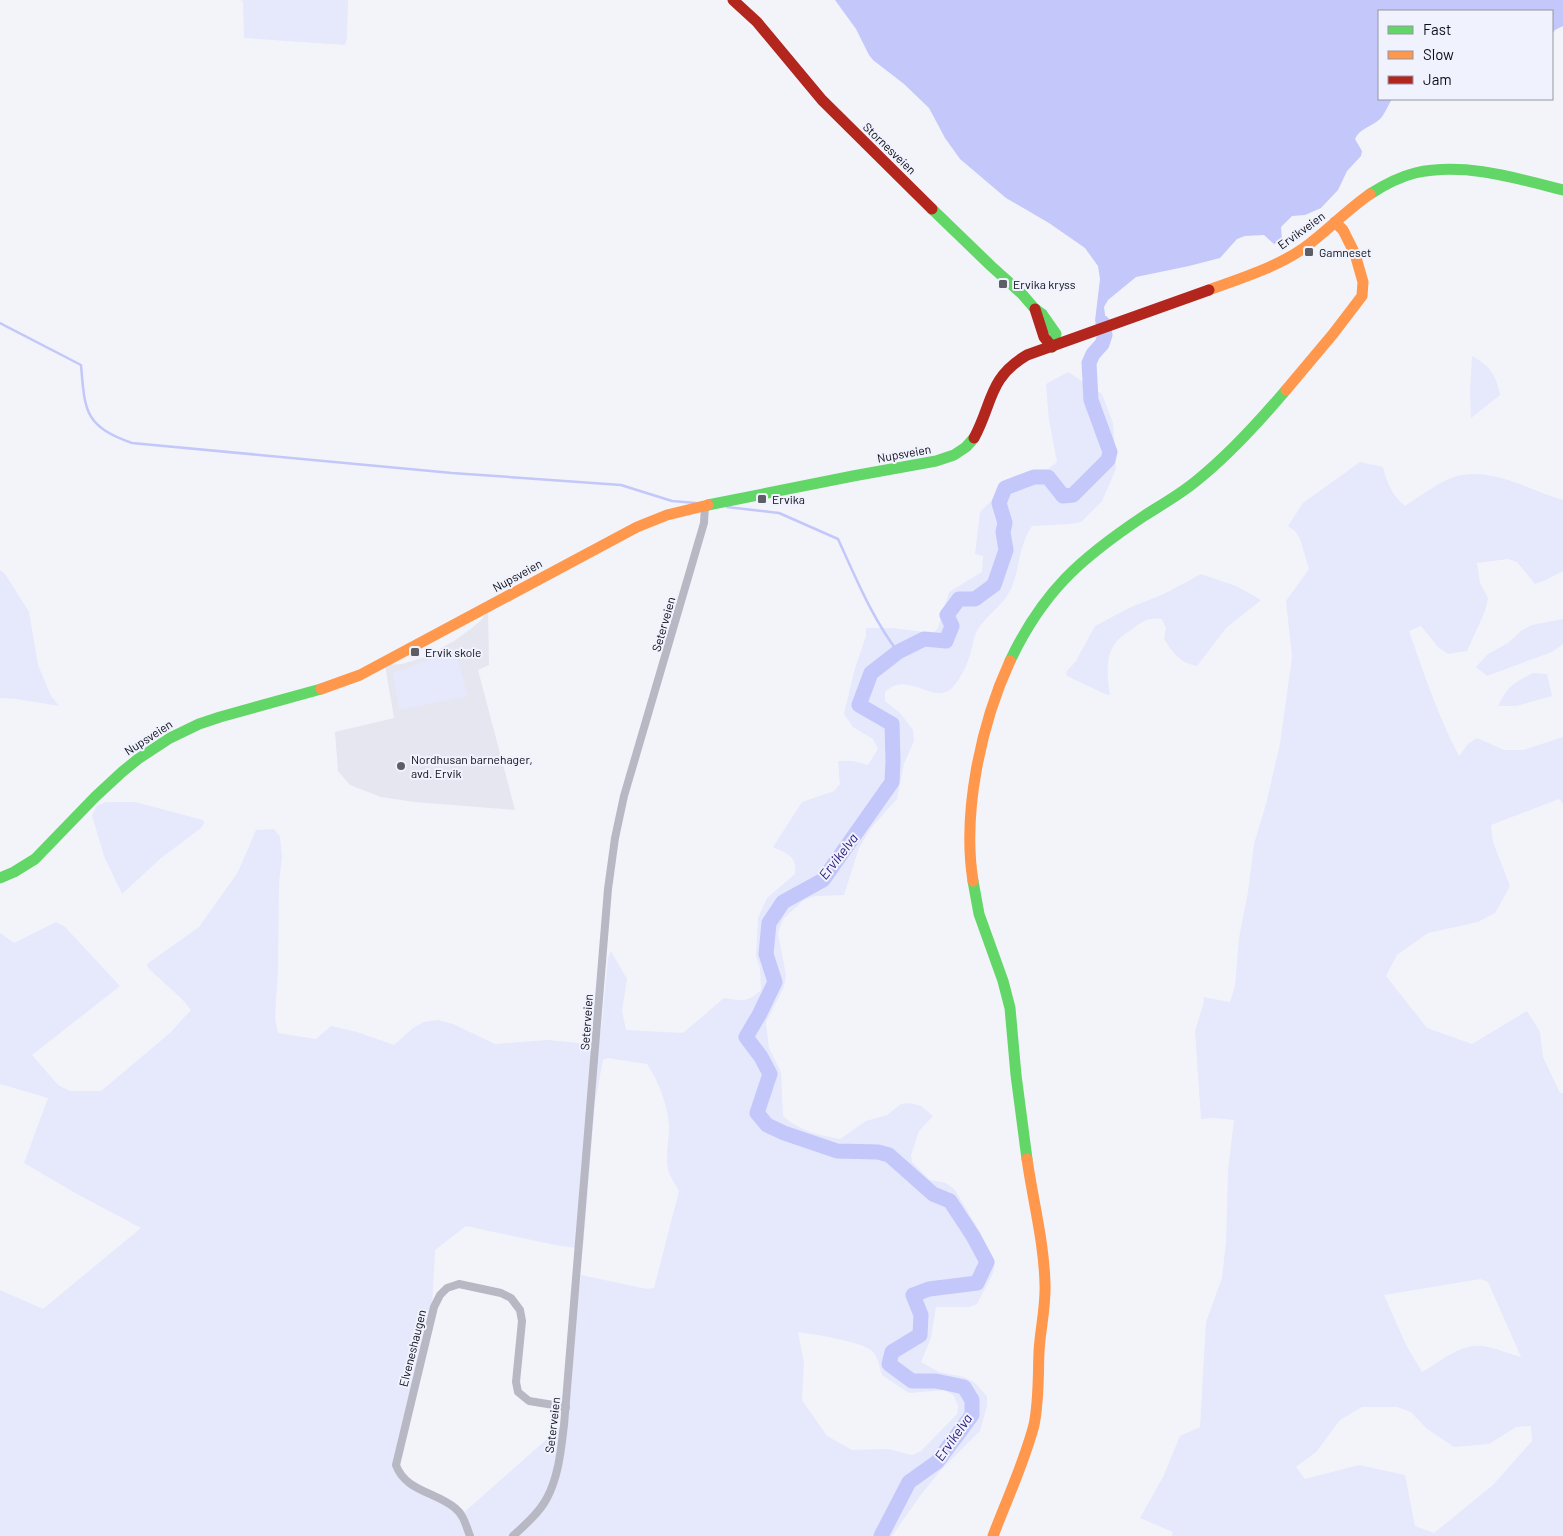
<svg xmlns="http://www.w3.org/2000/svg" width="1563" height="1536" font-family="Barlow,sans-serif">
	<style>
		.built { fill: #e5e6f0 }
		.green { fill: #e6e8fc; fill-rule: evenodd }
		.water { fill: #c3c7f9 }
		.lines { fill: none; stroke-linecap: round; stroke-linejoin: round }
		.stream { stroke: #c3c7f9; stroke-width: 2.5 }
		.river { stroke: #c3c7f9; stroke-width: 15 }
		.street { stroke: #b8b8c5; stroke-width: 8 }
		.fast { stroke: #63d668; stroke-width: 11 }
		.slow { stroke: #ff974d; stroke-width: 11 }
		.jam { stroke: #b3261e; stroke-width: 11 }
		.poi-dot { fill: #5d5e66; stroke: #f0f2fd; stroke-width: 2 }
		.labels { text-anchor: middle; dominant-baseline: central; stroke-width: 4; stroke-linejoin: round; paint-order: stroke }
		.street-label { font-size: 12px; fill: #0c0d17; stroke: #f0f2fd }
		.poi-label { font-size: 12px; fill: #0c0d17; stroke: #f0f2fd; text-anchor: start }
		.water-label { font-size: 14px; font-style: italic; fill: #291a79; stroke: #f0f2fd }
	</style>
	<rect width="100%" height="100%" fill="#f3f4fa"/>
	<path class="built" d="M488,611L489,665L478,670L515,810L414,802L381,797L350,785L338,771L335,732L394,718L385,665L402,664L425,657L454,641L472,628L481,620Z"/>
	<g class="green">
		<path d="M241,0H348L347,38L345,45L244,38L243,2Z"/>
		<path d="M1472,356C1490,366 1496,375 1500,395L1471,418L1470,390Z"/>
		<path d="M1068,372L1102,394L1113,423L1116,469L1102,501L1081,522L1070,524L1032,526C1018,546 1020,571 1010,591C1002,606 987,615 978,629C974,635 973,644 971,651C968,663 961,679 952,688C933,706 908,669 885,692V701L900,713L913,730L914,741L904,764L897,799L871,828L859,848L844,895L815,896L804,900L783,919L778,933L786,975L784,987L766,1022L769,1048L781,1072L783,1116C799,1131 819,1135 840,1139L866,1121L887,1115L901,1104L910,1103L921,1106L933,1116L919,1131L911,1155L912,1162L930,1180L946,1183L955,1190L978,1229L995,1262L993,1273L977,1304L969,1307H936L931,1338L921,1362L939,1372L964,1377L974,1382L987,1396V1406L980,1431L941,1470L920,1496L892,1536H0V1290L43,1309L141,1228L77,1194L24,1163L48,1098L0,1084V933L14,943L56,922L65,927L120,986L32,1055L58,1085L70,1091H101L170,1033L191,1010L182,999L148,968L147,964L199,927L238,872L256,830L274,829L280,837L282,857L279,883L278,969L275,1018L278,1033L316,1039L331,1026L357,1032L394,1045L413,1028L424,1022L438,1020L453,1024L495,1044L548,1040L597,1045L601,1030L608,958L611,951L627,979L622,1011L626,1030L683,1033L724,998C742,1001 747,1003 761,990L760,968L756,956L758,918L767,898L795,874C797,856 788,854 773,847L802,802L834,791L840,784L838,761H853L868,765L878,749L873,739L853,727L844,714L855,668L866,636V628H892L933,633L938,628L949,592L982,572L983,556L975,554L980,512L998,494L1035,479L1057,462L1049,420L1046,384ZM608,1058L647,1064C659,1082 668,1106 669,1127C669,1141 665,1156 668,1170C670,1177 676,1185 679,1191L654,1288L647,1289L581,1275L564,1424L461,1515L409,1485L395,1464L432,1308L435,1250L466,1226L555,1245L583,1249L595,1102L603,1060ZM798,1332C812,1334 867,1342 874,1353C878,1359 880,1368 882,1375L909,1393L945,1390L954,1396L958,1406L957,1414L921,1451L912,1455L888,1449L852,1450L827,1436L802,1400L804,1363Z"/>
		<path d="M1360,462L1383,467C1386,481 1393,497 1405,506C1421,496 1443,478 1462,475C1496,469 1532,491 1563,500V571L1546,580L1535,584L1517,562L1508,559L1477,563L1480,583L1488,598L1485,611L1467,651L1448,654L1438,647L1421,626L1409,631C1424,674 1438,716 1459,756L1468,744L1477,738L1504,750H1523L1563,737V804L1559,799L1491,825L1493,842L1510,886L1495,913L1478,922L1428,933L1397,955L1386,976L1427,1028L1472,1044L1527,1011L1540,1032L1543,1057L1560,1093H1563V1536H1172L1173,1532L1140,1518L1163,1477L1180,1436L1200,1427L1206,1322L1222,1278L1226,1242L1228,1170L1234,1120L1213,1118L1201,1119L1195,1031L1204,1002L1203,997L1230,1002L1235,986L1239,938L1248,892L1254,844L1266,804L1280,744L1292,657L1286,601L1309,569L1300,539L1295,531L1288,526L1303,503ZM1480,1279L1488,1282L1521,1357C1509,1354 1496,1348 1483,1346C1460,1343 1440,1362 1422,1372L1406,1345L1384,1295ZM1362,1407H1397L1411,1412L1426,1428L1454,1447L1489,1444L1516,1427L1531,1426L1532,1441L1493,1485L1434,1533L1415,1526L1405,1475L1359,1465L1305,1479L1296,1467L1316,1452L1340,1420Z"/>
		<path d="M0,570L5,574L29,612L38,665L51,696L59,706L17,699L0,698Z"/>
		<path d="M1201,574L1236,586L1261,600L1226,628L1197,666C1180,663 1173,653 1164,639L1166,628L1162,619C1151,617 1143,620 1134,628C1128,632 1120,637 1116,642C1104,657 1108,678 1110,695L1105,694L1067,676L1066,672L1076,661L1095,626L1131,607L1164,594Z"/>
		<path d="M1563,619V644L1552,652L1487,676L1476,667L1488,654L1508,643L1522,630L1532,625Z"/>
		<path d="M455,651L468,696L399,710L393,673Z"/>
		<path d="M1533,673L1547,674L1552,696L1516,706H1498C1508,685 1514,683 1533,673Z"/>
		<path d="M106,802H135L203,820L204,823L201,828L161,858L122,894L104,856L92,815L97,806Z"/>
	</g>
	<path class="water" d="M835,0H1563V26L1555,30L1552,34V11H1379V99H1392C1388,105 1385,114 1380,119C1371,127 1360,128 1355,139L1362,151L1361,156L1347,171L1338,190L1321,208L1305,215L1292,216L1281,227L1282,240L1274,244L1264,235L1245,236L1237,239L1220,258L1189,266L1136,277L1108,300L1104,307L1106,322L1099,325L1095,321L1100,279L1098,266L1085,248L1049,223L1006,198L960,159L945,138L929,108L904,84L873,60L869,55L856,29Z"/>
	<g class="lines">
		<g class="stream">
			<path d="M0,323L81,365C85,411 84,426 132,443L452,473L621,485L672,501L696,503"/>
			<path d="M727,507L779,513L838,539C856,578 872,618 898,652"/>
		</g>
		<path class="river" d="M881,1536L909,1482L937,1462L972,1415V1400L964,1387L936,1381H912L889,1364L892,1352L920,1335L921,1315L913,1295L929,1289L977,1283L987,1262L973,1236L950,1201L933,1194L889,1155L878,1152L837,1151L784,1133L767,1125L757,1113L770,1074L761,1057L746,1037L759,1015L775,982L766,954L769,923L783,902L823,880L892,782L893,761L892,724L859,705L871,673L898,652L924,639L946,641L952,626L947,615L959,599H975L994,585L1006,550L1003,532L1005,523L999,503L1005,488L1034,477H1048L1063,496L1073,495L1108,460L1110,452L1091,400L1089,363L1093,354L1102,344L1105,335L1103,323"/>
		<g class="street">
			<path d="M470,1536C466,1526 464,1515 455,1508C436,1492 405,1491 396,1465L434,1307L440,1295L447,1288L459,1284L501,1293L511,1298L520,1310L522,1321L516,1382L518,1392L529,1401L566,1407"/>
			<path d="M513,1536C525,1525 539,1513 547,1498C559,1475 561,1449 564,1425L608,889L615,838L624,796L704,523L705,506"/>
		</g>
		<g class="fast">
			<path d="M1370,194C1384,185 1399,177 1415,173C1464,162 1516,178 1563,190"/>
			<path d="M932,209L991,266L1022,294L1035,309L1042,314L1056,334L1052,347"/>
			<path d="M708,505L853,476L936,461L954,455L966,447L974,438"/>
			<path d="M1010,661C1043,591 1081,558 1144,516C1161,505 1179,495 1195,482C1229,455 1258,423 1286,390"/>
			<path d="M0,878L14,872L35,859L95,797L122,772L138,759L170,738L199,724L220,717L321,689"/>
			<path d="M973,881L979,914L1003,981L1010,1008L1016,1075L1027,1159"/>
		</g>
		<g class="slow">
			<path d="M1209,290C1241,278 1275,268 1304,248C1327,231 1347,210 1370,194"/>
			<path d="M1286,390L1333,334L1362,296L1363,282L1355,254L1343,230L1335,222"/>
			<path d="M321,689L360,675L637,527L667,515L708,505"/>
			<path d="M973,881C962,812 981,724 1010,661"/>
			<path d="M993,1536C1007,1499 1024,1463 1034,1425C1039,1401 1038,1377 1039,1352C1040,1330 1046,1307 1045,1284C1044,1242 1033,1201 1027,1159"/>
		</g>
		<g class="jam">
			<path d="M733,0L757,22L822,100L932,209"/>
			<path d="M1035,309L1044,337L1052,347"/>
			<path d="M974,438C993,403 988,378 1027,355L1209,290"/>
		</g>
	</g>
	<g class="poi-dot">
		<rect x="1304" y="247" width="10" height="10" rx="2.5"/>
		<rect x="998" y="279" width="10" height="10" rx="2.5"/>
		<rect x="757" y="494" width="10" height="10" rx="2.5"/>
		<rect x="410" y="647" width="10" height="10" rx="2.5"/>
		<circle cx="401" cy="766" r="5"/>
	</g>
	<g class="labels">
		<g class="street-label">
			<text transform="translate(890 148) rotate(44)">Stornesveien</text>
			<text transform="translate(1301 230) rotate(-36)">Ervikveien</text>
			<text transform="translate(904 453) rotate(-10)">Nupsveien</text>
			<text transform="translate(517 575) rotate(-29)">Nupsveien</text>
			<text transform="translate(663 624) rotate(-74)">Seterveien</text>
			<text transform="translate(148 737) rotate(-33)">Nupsveien</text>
			<text transform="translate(586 1022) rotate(-86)">Seterveien</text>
			<text transform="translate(412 1348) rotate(-76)">Elveneshaugen</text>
			<text transform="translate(552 1425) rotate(-83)">Seterveien</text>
		</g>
		<g class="poi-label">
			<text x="1319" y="252">Gamneset</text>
			<text x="1013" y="284">Ervika kryss</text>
			<text x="772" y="499">Ervika</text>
			<text x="425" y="652">Ervik skole</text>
			<text x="411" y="759">Nordhusan barnehager,<tspan x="411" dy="14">avd. Ervik</tspan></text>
		</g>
		<g class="water-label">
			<text transform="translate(838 856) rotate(-52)">Ervikelva</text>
			<text transform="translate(953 1437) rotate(-55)">Ervikelva</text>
		</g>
	</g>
	<rect x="1378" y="10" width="175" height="90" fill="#f0f2fd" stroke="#9596a1"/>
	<rect x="1388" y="26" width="25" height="8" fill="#63d668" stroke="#9596a1"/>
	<text x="1423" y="35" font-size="15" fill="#0c0d17">Fast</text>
	<rect x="1388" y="51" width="25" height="8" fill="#ff974d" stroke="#9596a1"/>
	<text x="1423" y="60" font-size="15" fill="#0c0d17">Slow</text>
	<rect x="1388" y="76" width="25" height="8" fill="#b3261e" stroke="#9596a1"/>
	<text x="1423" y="85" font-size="15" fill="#0c0d17">Jam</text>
</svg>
